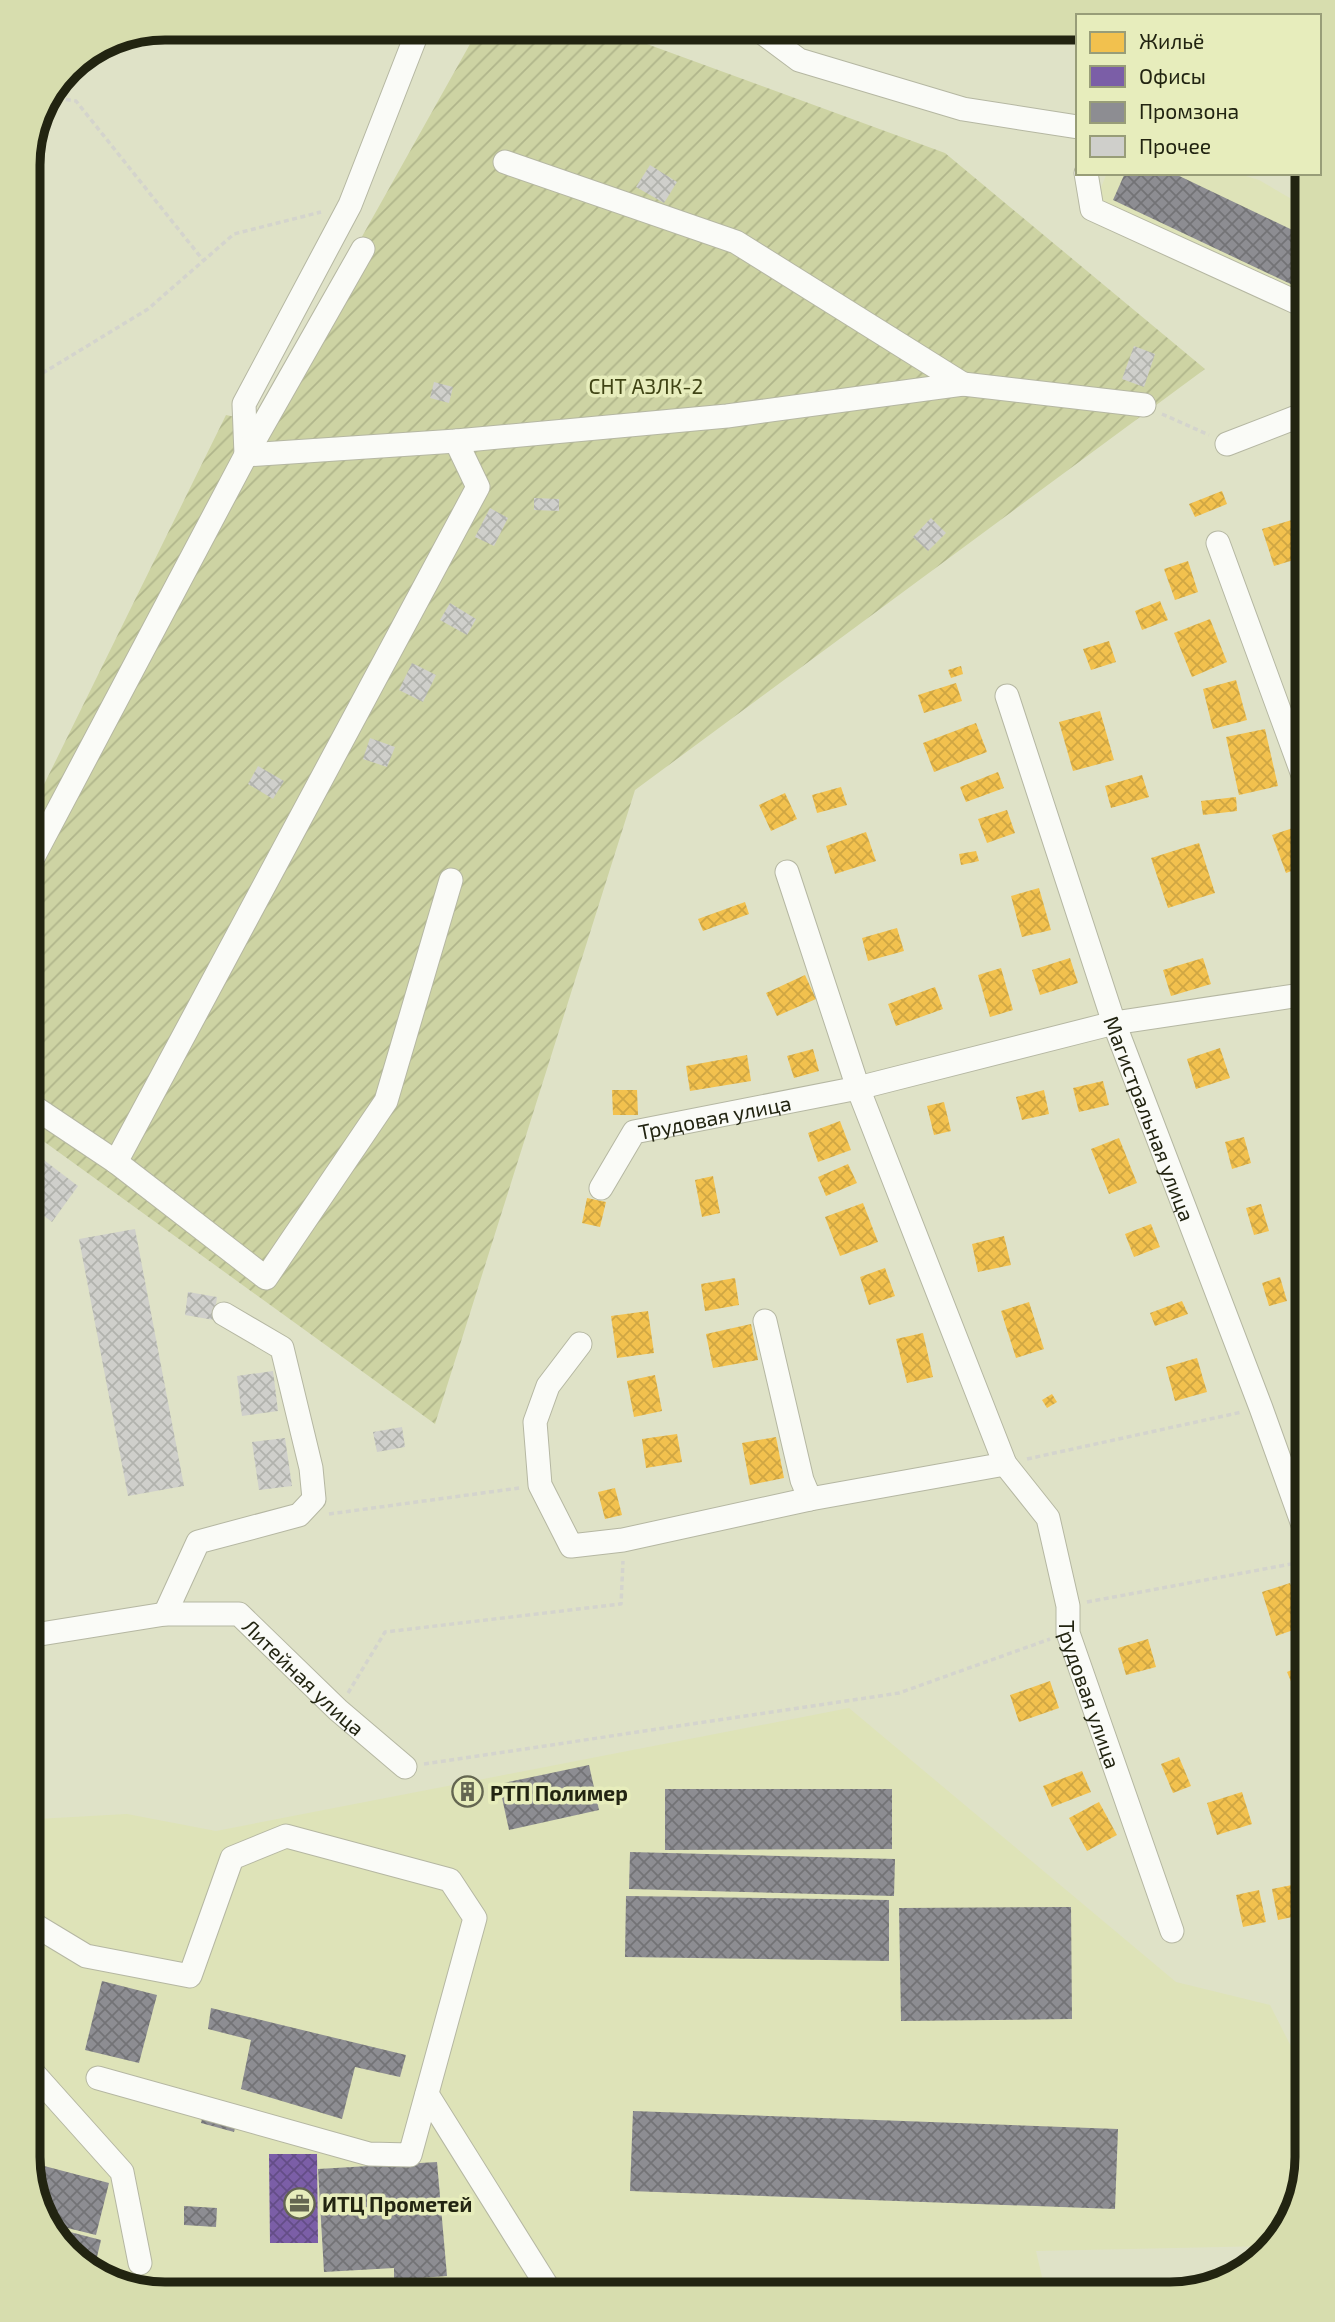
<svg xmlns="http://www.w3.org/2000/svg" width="1335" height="2322" font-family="'Exo 2',sans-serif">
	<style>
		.built { fill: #dee3b8 }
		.garden { fill: url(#garden-furrows) }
		.homes { fill: url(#homes-cross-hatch) }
		.offices { fill: url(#offices-cross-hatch) }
		.industry { fill: url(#industry-cross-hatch) }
		.building { fill: url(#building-cross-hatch) }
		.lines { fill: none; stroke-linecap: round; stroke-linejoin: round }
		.minor-casing { stroke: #b5b7a2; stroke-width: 25 }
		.path { stroke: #d4d4cd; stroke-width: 3.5; stroke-dasharray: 5 3.5; stroke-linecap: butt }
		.minor { stroke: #fafbf7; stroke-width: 23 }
		.labels { text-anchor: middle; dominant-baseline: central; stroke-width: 7; stroke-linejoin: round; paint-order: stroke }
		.park-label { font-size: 21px; fill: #3f4314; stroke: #e7edbc }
		.street-label { font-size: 21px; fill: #222411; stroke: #e7edbc }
		.poi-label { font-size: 21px; font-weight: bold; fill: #222411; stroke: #e7edbc; text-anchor: start }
		.rim { fill: none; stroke: #222411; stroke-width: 9 }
	</style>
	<defs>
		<pattern id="garden-furrows" width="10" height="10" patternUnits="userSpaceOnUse" patternTransform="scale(1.75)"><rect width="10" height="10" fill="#cdd3a3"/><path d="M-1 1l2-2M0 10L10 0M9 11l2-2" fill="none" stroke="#b0b58b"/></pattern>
		<pattern id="homes-cross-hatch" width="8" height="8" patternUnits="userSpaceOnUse" patternTransform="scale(1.75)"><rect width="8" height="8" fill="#f2c14e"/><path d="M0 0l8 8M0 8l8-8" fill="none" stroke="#cfa643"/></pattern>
		<pattern id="offices-cross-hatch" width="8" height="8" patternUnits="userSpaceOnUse" patternTransform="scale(1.75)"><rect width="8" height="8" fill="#7b5ea7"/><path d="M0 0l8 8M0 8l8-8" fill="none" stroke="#644d87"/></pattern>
		<pattern id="industry-cross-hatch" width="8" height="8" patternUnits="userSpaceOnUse" patternTransform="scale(1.75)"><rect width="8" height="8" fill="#8d8d92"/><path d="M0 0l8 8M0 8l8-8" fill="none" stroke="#737376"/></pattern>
		<pattern id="building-cross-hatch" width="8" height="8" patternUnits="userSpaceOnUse" patternTransform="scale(1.75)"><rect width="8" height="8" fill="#cfcfcb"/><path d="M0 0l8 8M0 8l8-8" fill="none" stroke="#b1b2ad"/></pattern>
	</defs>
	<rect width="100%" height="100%" fill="#dfe2c7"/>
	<g class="built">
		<path d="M1107,173H1236L1259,180L1307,208V322L1290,310L1092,209Z"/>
		<path d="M849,1708L1176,1982L1270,2005L1307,2078V2157L1284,2232L1268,2246L1036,2251L1046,2294H157L90,2271L42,2217L28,2156V1825L37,1819L127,1814L216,1831Z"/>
	</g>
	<path class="garden" d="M479,28H603L945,153L1205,369L635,790L435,1424L28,1130V817L226,415L258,422Z"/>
	<g class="homes">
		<path d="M1222,491L1227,504L1195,517L1189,504Z"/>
		<path d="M1302,517L1307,533V556L1274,566L1262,529Z"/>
		<path d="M1188,561L1198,592L1175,600L1164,569Z"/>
		<path d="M1160,601L1168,620L1142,630L1135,611Z"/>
		<path d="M1210,619L1227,662L1192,677L1174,633Z"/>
		<path d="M1109,641L1116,662L1091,670L1083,649Z"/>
		<path d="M961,666L963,674L951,678L948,670Z"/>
		<path d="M1236,680L1247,720L1213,729L1203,689Z"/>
		<path d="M956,683L962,701L924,713L918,695Z"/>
		<path d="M1100,711L1114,760L1073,771L1059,722Z"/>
		<path d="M976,723L987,752L934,772L923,743Z"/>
		<path d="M1265,729L1278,786L1239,795L1226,737Z"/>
		<path d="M998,772L1004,788L966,802L960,787Z"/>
		<path d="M1142,775L1149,797L1111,808L1105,786Z"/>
		<path d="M841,787L847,805L817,813L812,795Z"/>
		<path d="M785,793L797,819L771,831L759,805Z"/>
		<path d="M1236,797L1237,811L1203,815L1201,801Z"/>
		<path d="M1007,810L1015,833L987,843L978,819Z"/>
		<path d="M1293,828L1306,866L1286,873L1272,835Z"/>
		<path d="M866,832L876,861L835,874L826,846Z"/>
		<path d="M1199,843L1215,893L1168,908L1151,858Z"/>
		<path d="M976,851L979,861L961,865L959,854Z"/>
		<path d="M1039,888L1051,930L1022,937L1011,896Z"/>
		<path d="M745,902L749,914L703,931L698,919Z"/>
		<path d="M897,928L904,951L868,961L862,938Z"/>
		<path d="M1307,936V957L1300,939Z"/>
		<path d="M1070,958L1078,983L1040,995L1032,970Z"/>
		<path d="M1203,958L1211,984L1171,996L1163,970Z"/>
		<path d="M1001,968L1013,1010L990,1017L978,975Z"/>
		<path d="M805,975L816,999L777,1016L766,993Z"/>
		<path d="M935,987L943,1009L896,1026L888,1004Z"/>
		<path d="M1220,1048L1230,1078L1196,1089L1187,1059Z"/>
		<path d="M813,1049L819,1071L794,1078L787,1056Z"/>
		<path d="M747,1055L751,1081L690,1091L686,1066Z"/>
		<path d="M1103,1081L1109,1105L1079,1112L1073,1088Z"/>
		<path d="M612,1090H637L638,1115H613Z"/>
		<path d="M1044,1090L1049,1114L1022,1120L1016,1097Z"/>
		<path d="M944,1102L951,1131L934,1135L927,1106Z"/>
		<path d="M840,1121L851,1150L818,1162L808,1133Z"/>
		<path d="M1244,1137L1251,1163L1232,1169L1225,1142Z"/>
		<path d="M1119,1138L1137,1183L1109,1194L1091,1149Z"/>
		<path d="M848,1164L857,1183L826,1196L818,1177Z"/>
		<path d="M713,1176L720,1213L702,1217L695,1180Z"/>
		<path d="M587,1198L606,1202L600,1227L582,1223Z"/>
		<path d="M863,1203L878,1242L840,1256L825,1217Z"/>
		<path d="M1261,1204L1269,1231L1254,1235L1246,1208Z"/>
		<path d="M1151,1224L1160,1247L1134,1257L1125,1234Z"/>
		<path d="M1004,1236L1011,1265L978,1272L972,1244Z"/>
		<path d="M885,1268L895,1296L869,1305L860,1277Z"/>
		<path d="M1280,1277L1287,1301L1269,1306L1262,1283Z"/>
		<path d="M735,1278L739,1305L705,1311L701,1284Z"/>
		<path d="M1182,1301L1188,1314L1155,1326L1150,1313Z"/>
		<path d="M1029,1302L1044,1349L1016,1358L1001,1311Z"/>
		<path d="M648,1311L654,1353L617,1358L611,1316Z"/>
		<path d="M751,1324L758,1360L713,1368L706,1334Z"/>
		<path d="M1307,1331V1377L1306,1378L1297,1333Z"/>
		<path d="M923,1333L933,1377L907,1383L896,1339Z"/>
		<path d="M1197,1358L1207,1392L1175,1401L1166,1367Z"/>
		<path d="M655,1375L662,1411L634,1417L627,1381Z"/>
		<path d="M1052,1394L1057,1402L1047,1408L1042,1400Z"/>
		<path d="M677,1434L682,1462L646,1468L642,1439Z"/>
		<path d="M776,1437L784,1478L750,1485L742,1443Z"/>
		<path d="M615,1488L622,1515L605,1519L598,1492Z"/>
		<path d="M1290,1583L1305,1626L1276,1636L1262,1592Z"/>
		<path d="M1148,1639L1156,1667L1126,1675L1118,1648Z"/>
		<path d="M1307,1663V1711L1304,1712L1287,1672Z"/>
		<path d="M1050,1681L1059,1708L1019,1722L1010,1695Z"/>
		<path d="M1179,1757L1191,1786L1173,1793L1161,1764Z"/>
		<path d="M1082,1771L1091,1792L1052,1807L1043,1786Z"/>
		<path d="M1242,1792L1252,1824L1217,1835L1207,1803Z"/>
		<path d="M1099,1802L1117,1835L1087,1851L1069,1818Z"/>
		<path d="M1302,1883L1307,1914L1278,1920L1272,1889Z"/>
		<path d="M1259,1890L1266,1922L1243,1927L1236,1895Z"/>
	</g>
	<path class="offices" d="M269,2154H317L318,2243H270Z"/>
	<g class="industry">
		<path d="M1125,173H1173L1307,237V271L1299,288L1113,200Z"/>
		<path d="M589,1765L599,1810L509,1830L499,1784Z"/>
		<path d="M479,1780L482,1797L456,1803L453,1786Z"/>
		<path d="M665,1789H892V1849L665,1850Z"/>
		<path d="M630,1852L895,1859L894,1896L629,1889Z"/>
		<path d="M626,1896L889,1900V1961L625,1957Z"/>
		<path d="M1071,1907L1072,2019L901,2021L899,1908Z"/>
		<path d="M102,1981L157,1995L139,2063L85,2050Z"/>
		<path d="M211,2008L406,2055L400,2077L355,2067L342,2119L241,2089L251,2040L208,2029Z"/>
		<path d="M633,2111L1118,2129L1115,2209L630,2191Z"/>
		<path d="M203,2115L236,2124L234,2132L201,2123Z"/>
		<path d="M29,2162L109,2183L96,2235L47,2223L42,2217Z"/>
		<path d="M437,2162L447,2276L394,2280V2268L324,2272L318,2169Z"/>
		<path d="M184,2206L217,2208L216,2227L184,2225Z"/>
		<path d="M51,2227L101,2240L96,2261L76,2256Z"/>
	</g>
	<g class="building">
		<path d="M650,165L677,182L664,203L636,187Z"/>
		<path d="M1134,346L1155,354L1144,387L1122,379Z"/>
		<path d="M434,382L453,387L449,403L430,398Z"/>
		<path d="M534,498L559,499V511L534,510Z"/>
		<path d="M490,508L508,518L494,546L475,537Z"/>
		<path d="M931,518L946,533L928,551L913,537Z"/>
		<path d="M450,603L476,619L467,635L440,620Z"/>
		<path d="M412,663L436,675L423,702L399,690Z"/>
		<path d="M370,738L395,747L387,767L363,759Z"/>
		<path d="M258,766L284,781L273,799L248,784Z"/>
		<path d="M28,1148L78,1186L52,1222L28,1204Z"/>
		<path d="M135,1229L184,1486L128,1496L79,1239Z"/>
		<path d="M188,1292L217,1297L214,1320L185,1315Z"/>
		<path d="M273,1371L278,1411L242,1416L237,1376Z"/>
		<path d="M402,1427L405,1447L377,1452L373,1432Z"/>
		<path d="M285,1438L292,1486L259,1490L252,1442Z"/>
	</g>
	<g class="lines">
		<defs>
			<g id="minor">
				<path d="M419,28L350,205L244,404L246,455L456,441L727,416L963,384L736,242L505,162"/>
				<path d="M756,28L799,60L963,109L1078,127"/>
				<path d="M1086,173L1092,209L1298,303L1307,310"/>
				<path d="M963,384L1144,405"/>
				<path d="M1227,444L1307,413"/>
				<path d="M1218,543L1307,786"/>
				<path id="s1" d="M1007,696L1114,1023L1261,1408L1307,1536"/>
				<path d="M28,867L246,455L363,249"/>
				<path id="s2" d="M787,872L858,1088L1005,1464L1048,1518L1068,1606V1633L1172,1931"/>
				<path d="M28,1103L116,1162L266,1278L386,1101L451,880"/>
				<path d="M116,1162L478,487L456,441"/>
				<path id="s3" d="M601,1188L634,1132L858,1088L1114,1023L1307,994"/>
				<path d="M765,1321L802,1480L810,1499"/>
				<path d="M580,1344L548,1386L535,1422L540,1485L571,1546L623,1540L810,1499L1005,1464"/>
				<path d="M165,1614L198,1542L299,1515L314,1499L311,1468L282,1348L224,1314"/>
				<path id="s4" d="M28,1636L165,1614H239L338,1710L405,1767"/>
				<path d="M28,1921L86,1956L190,1976L232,1858L286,1836L450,1880L475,1918L410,2155L369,2154L98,2078"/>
				<path d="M28,2067L122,2172L140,2263"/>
				<path d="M427,2094L552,2294"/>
			</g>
		</defs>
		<use href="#minor" class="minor-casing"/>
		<g class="path">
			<path d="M49,97L76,101L203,260"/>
			<path d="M28,382L148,309L234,234L321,212"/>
			<path d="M1162,414L1209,435"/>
			<path d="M1027,1459L1242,1412"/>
			<path d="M329,1514L519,1488"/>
			<path d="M1087,1602L1307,1561"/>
			<path d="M348,1693L385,1632L621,1604L623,1561"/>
			<path d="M424,1764L899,1693L1050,1639"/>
		</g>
		<use href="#minor" class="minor"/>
	</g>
	<defs>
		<symbol id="building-ring" viewBox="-11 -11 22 22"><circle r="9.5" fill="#e7edbc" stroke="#646651" stroke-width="1.5"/><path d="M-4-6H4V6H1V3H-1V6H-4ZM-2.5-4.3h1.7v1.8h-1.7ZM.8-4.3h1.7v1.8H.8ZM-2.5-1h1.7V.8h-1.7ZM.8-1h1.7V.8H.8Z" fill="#646651"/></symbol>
		<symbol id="office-ring" viewBox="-11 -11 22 22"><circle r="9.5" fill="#e7edbc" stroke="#646651" stroke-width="1.5"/><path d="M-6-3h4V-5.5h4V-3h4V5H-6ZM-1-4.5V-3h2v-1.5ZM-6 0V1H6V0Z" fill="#646651"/></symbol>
	</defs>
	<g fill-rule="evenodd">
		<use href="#building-ring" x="450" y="1774" width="35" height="35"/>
		<use href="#office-ring" x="282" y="2186" width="35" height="35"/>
	</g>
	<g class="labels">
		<g class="park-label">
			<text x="646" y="385">СНТ АЗЛК-2</text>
		</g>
		<g class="street-label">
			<text stroke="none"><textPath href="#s3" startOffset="147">Трудовая улица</textPath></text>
			<text stroke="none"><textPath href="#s1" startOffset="446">Магистральная улица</textPath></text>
			<text stroke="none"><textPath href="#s4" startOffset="303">Литейная улица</textPath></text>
			<text stroke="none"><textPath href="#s2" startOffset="882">Трудовая улица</textPath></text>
		</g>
		<g class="poi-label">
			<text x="490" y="1792">РТП Полимер</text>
			<text x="322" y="2203">ИТЦ Прометей</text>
		</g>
	</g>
	<path d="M0 0H1335V2322H0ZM165 40H1170A125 125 0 0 1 1295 165V2157A125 125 0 0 1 1170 2282H165A125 125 0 0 1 40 2157V165A125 125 0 0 1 165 40Z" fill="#d7ddae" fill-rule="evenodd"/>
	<path class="rim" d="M165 40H1170A125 125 0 0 1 1295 165V2157A125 125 0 0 1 1170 2282H165A125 125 0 0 1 40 2157V165A125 125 0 0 1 165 40Z"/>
	<rect x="1076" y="14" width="245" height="161" fill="#e7edbc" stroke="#989d78" stroke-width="2"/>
	<rect x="1090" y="32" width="35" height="21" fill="#f2c14e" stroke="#989d78" stroke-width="2"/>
	<text x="1139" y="49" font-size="21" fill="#222411">Жильё</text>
	<rect x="1090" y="66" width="35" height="21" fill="#7b5ea7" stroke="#989d78" stroke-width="2"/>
	<text x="1139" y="84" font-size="21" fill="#222411">Офисы</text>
	<rect x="1090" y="102" width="35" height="21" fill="#8d8d92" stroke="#989d78" stroke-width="2"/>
	<text x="1139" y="119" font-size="21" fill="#222411">Промзона</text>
	<rect x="1090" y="136" width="35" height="21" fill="#cfcfcb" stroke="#989d78" stroke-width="2"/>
	<text x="1139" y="154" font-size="21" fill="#222411">Прочее</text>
</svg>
